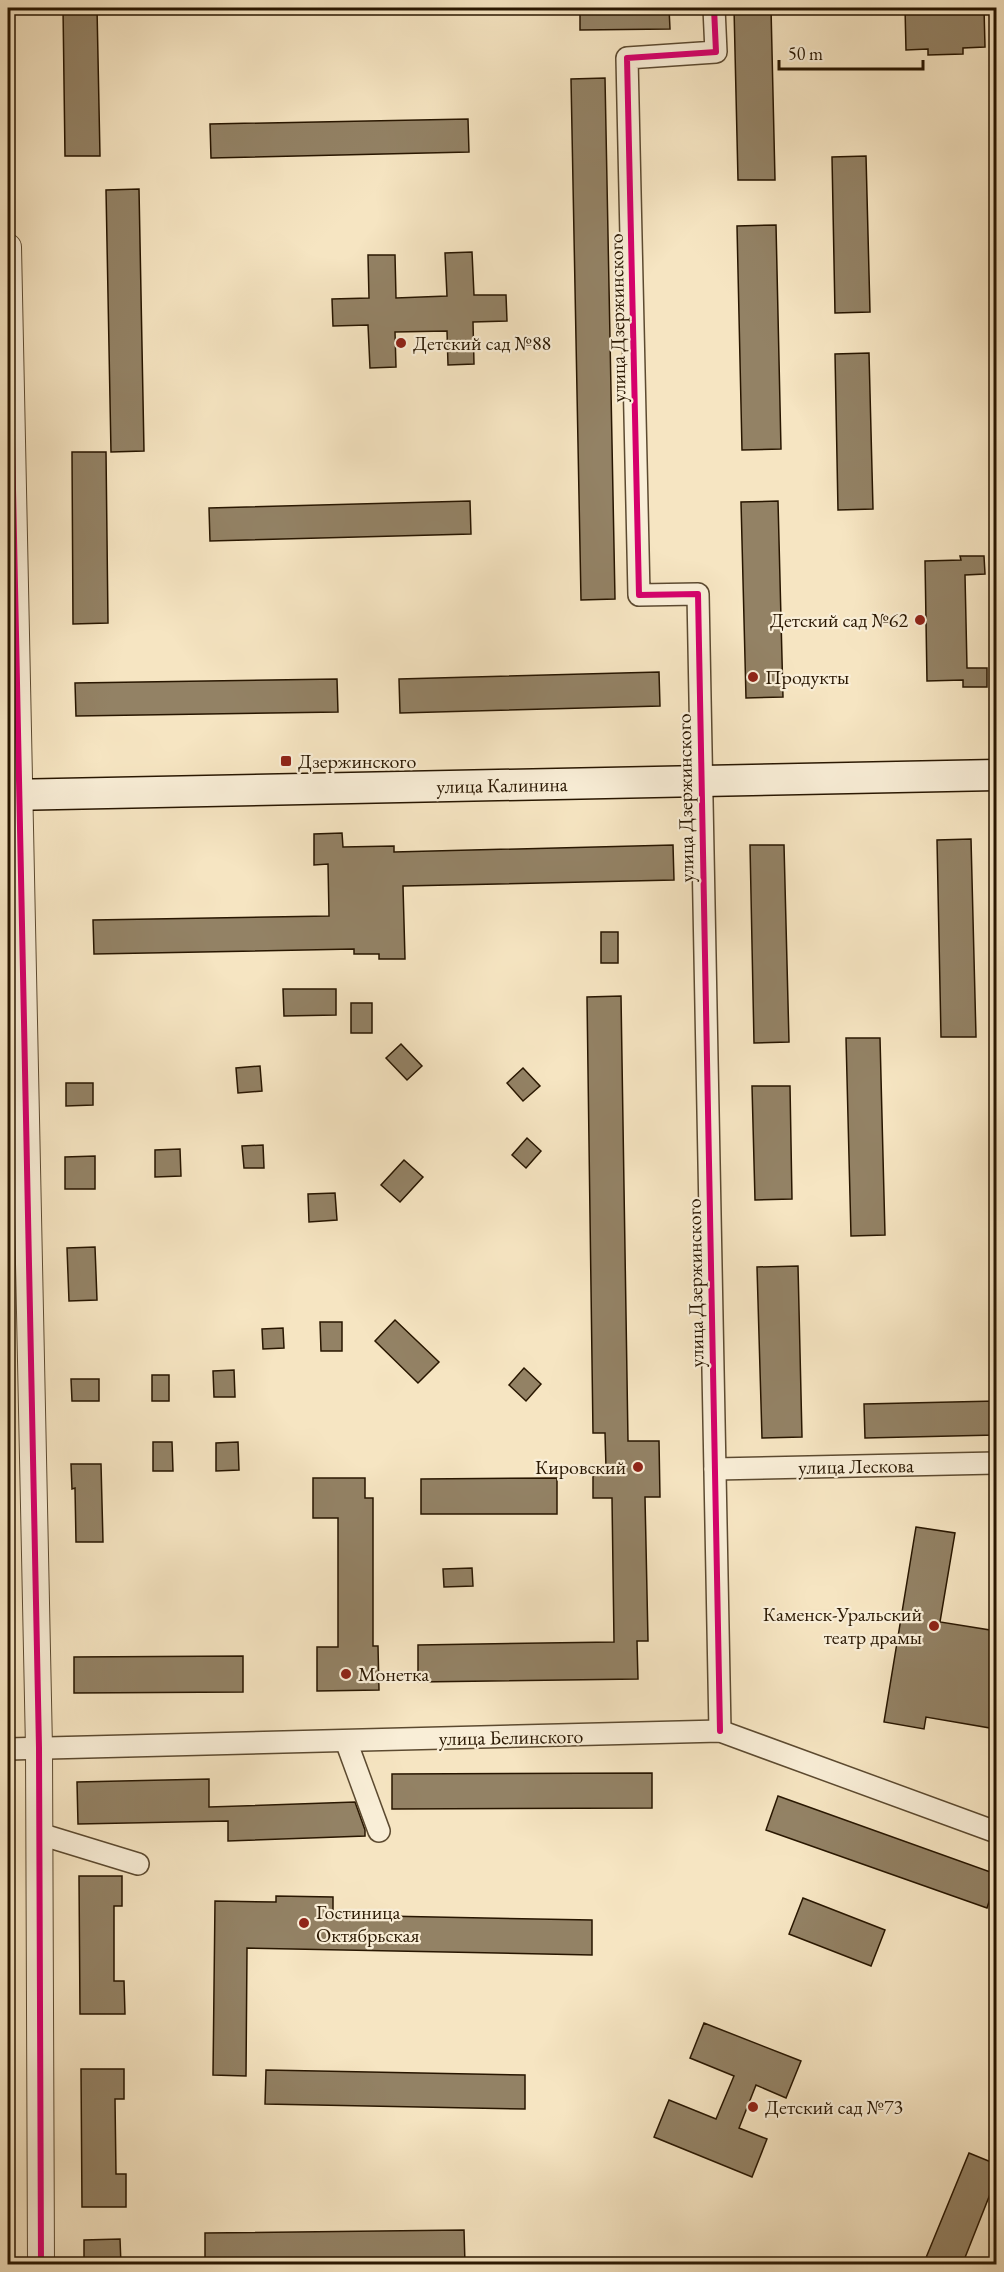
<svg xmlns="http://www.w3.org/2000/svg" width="1004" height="2272" font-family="'EB Garamond',serif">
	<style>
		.building { fill: #938265; stroke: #281600; stroke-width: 1.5 }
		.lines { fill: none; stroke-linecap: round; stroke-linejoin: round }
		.minor-casing { stroke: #5c4a30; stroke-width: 24 }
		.tertiary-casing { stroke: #5c4a30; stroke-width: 28 }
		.secondary-casing { stroke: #281600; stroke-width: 33 }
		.minor { stroke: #f9eed7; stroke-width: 21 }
		.tertiary { stroke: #f9eed7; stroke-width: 26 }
		.secondary { stroke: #f9eed7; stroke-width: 30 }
		.cycleway-casing { stroke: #f9eed7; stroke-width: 10 }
		.cycleway { stroke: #d6006c; stroke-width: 6 }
		.poi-dot { fill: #8f2418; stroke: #f9eed7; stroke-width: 2 }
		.labels { text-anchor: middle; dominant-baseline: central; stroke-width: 4.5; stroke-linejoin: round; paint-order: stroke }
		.street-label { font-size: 20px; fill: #281600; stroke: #f9eed7 }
		.poi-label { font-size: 20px; fill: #281600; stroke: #f9eed7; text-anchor: start }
	</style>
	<rect width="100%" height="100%" fill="#f6e5c2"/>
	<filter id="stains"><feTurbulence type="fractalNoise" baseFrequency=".00333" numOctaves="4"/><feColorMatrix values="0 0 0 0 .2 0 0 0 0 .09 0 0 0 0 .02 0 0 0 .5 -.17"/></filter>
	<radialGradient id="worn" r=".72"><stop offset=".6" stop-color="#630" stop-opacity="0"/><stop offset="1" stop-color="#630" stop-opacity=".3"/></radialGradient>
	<g class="building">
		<path d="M63,8H97L100,156H65Z"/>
		<path d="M580,8H669L670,29L580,30Z"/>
		<path d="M734,8H771L775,180H738Z"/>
		<path d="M905,8H984L985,47L963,48V54L928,55V49L906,50Z"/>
		<path d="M605,78L615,599L581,600L571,79Z"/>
		<path d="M468,119L469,152L211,158L210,124Z"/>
		<path d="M866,156L870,312L835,313L832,157Z"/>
		<path d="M139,189L144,451L111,452L106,190Z"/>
		<path d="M776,225L781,449L742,450L737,226Z"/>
		<path d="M472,252L474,295H506L507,321L473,322L474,364L448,365L447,331L395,332L396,367L370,368L368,325L333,326L332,299L369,298L368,255H395L396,298L447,296L445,253Z"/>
		<path d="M869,353L873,509L838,510L835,354Z"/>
		<path d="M72,452H106L108,623L73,624Z"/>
		<path d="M470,501L471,534L210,541L209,508Z"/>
		<path d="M778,501L783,697L746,698L741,502Z"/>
		<path d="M960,556H984L985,574L965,575L967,668H987V687H963V680L927,681L925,561L961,560Z"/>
		<path d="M659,672L660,706L400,713L399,679Z"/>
		<path d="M337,679L338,712L76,716L75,683Z"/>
		<path d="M342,833L343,847L394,846V852L673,845L674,880L403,886L405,959H379V954H354V949L94,954L93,920L329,916L328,864L314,865V834Z"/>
		<path d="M971,839L976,1037H941L937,840Z"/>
		<path d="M750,845H784L789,1042L754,1043Z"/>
		<rect x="601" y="932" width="17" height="31"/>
		<path d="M283,989H336V1015L284,1016Z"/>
		<path d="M621,996L628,1441H659L660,1497H645L648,1641H637L638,1679L418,1682V1645L614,1642L612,1498H593V1468H606L605,1433H593L587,997Z"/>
		<rect x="351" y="1003" width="21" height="30"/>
		<path d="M846,1038H880L885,1235L851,1236Z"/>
		<path d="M401,1044L422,1066L407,1080L386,1058Z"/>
		<path d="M260,1066L262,1091L238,1093L236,1068Z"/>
		<path d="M523,1068L540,1086L523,1101L507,1083Z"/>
		<path d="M66,1083H93V1105L66,1106Z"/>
		<path d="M752,1086H790L792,1199L755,1200Z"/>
		<path d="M527,1138L541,1151L526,1168L512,1155Z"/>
		<path d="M263,1145L264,1168H244L242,1146Z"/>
		<path d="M180,1149L181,1176L155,1177V1150Z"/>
		<path d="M95,1156V1189H65V1157Z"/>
		<path d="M404,1160L423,1177L400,1202L381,1185Z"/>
		<path d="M335,1193L337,1220L309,1222L308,1194Z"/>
		<path d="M95,1247L97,1300L69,1301L67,1248Z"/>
		<path d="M798,1266L802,1437L762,1438L757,1267Z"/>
		<path d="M395,1320L439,1362L418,1383L375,1341Z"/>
		<path d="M320,1322H342V1351H321Z"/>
		<path d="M283,1328L284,1348L263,1349L262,1329Z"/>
		<path d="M524,1368L541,1384L526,1401L509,1385Z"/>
		<path d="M234,1370L235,1397H214L213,1371Z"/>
		<rect x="152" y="1375" width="17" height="26"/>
		<path d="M71,1379H99V1401H72Z"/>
		<path d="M996,1401V1435L865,1438L864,1404Z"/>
		<path d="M153,1442H172L173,1471H153Z"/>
		<path d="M238,1442L239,1470L216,1471V1443Z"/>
		<path d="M71,1464H101L103,1542H76L75,1488L72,1489Z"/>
		<path d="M313,1478H365V1498H373V1646H378L379,1690L317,1691V1647H338V1518H313Z"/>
		<path d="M557,1478V1514H421V1479Z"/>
		<path d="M916,1527L955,1533L940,1622L996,1631V1729L926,1717L924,1729L884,1722Z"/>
		<path d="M472,1568L473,1586L444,1587L443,1569Z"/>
		<path d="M243,1656V1692L74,1693V1657Z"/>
		<path d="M652,1773V1808L392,1809V1774Z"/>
		<path d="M209,1779V1807L355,1802L365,1830V1836L228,1841V1821L78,1824L77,1782Z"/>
		<path d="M778,1796L996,1874V1881L987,1908L766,1830Z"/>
		<path d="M79,1876H122V1906H114V1981H124L125,2014H80Z"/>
		<path d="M276,1896L333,1897V1915L592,1920V1955L247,1948L246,2076L213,2075L215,1901L276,1902Z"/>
		<path d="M803,1898L885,1930L871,1966L789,1934Z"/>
		<path d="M704,2023L801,2061L786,2098L756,2085L739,2128L767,2139L752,2177L654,2137L669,2100L716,2119L734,2076L690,2058Z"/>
		<path d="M81,2069H124V2099H115L116,2174H126V2207H82Z"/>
		<path d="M266,2070L525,2075V2109L265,2104Z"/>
		<path d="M969,2153L996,2164V2179L968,2250L962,2265H923Z"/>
		<path d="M464,2230L465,2264L205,2265V2233Z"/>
		<path d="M120,2239L121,2265H84V2240Z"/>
	</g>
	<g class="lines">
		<defs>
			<g id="minor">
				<path d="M714,8L716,52L627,58L639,595L698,594L720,1731"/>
				<path d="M715,1469L996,1463"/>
				<path d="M346,1741L379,1831"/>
				<path d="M8,1749L720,1731L996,1832"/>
				<path d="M40,1834L138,1864"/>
			</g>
			<path id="tertiary" d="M8,247L39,1748L41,2264"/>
			<path id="secondary" d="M8,795L996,775"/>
		</defs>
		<use href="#minor" class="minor-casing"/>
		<use href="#tertiary" class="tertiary-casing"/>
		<use href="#secondary" class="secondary-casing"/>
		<use href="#minor" class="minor"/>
		<use href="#tertiary" class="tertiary"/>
		<use href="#secondary" class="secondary"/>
		<defs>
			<g id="cycleway">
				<path d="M714,8L716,52L627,58L639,595L698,594L720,1731"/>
				<path d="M8,247L39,1748L41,2264"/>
			</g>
		</defs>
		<use href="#cycleway" class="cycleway-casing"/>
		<use href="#cycleway" class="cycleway"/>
	</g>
	<g class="poi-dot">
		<circle cx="401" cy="343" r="6"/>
		<circle cx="920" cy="620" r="6"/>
		<circle cx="753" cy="677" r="6"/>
		<rect x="280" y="755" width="12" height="12" rx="3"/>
		<circle cx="638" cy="1467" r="6"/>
		<circle cx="934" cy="1626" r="6"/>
		<circle cx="346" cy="1674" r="6"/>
		<circle cx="304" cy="1923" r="6"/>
		<circle cx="753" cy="2107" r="6"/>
	</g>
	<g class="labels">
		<g class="street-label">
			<text transform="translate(617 318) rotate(-91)">улица Дзержинского</text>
			<text transform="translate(502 785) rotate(-1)">улица Калинина</text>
			<text transform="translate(685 798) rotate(-91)">улица Дзержинского</text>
			<text transform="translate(695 1283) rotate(-91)">улица Дзержинского</text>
			<text transform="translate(856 1466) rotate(-1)">улица Лескова</text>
			<text transform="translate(511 1737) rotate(-1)">улица Белинского</text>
		</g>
		<g class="poi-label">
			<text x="413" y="343">Детский сад №88</text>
			<text x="908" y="620" text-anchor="end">Детский сад №62</text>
			<text x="765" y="677">Продукты</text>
			<text x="298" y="761">Дзержинского</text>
			<text x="626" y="1467" text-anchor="end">Кировский</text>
			<text x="922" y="1614" text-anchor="end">Каменск-Уральский<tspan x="922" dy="23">театр драмы</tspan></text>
			<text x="358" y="1674">Монетка</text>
			<text x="316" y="1912">Гостиница<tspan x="316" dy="23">Октябрьская</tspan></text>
			<text x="765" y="2107">Детский сад №73</text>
		</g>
	</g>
	<rect width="1004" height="2272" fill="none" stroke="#f6e5c2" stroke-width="30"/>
	<rect x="9" y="9" width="986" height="2254" fill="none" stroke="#281600" stroke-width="3"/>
	<rect x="15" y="15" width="974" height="2242" fill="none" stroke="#281600" stroke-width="1.5"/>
	<path d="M779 60v9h144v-9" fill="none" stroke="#281600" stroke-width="3"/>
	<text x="788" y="60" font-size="18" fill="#281600" stroke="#f9eed7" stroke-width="4.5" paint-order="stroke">50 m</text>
	<rect width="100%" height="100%" filter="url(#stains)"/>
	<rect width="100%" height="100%" fill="url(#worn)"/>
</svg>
